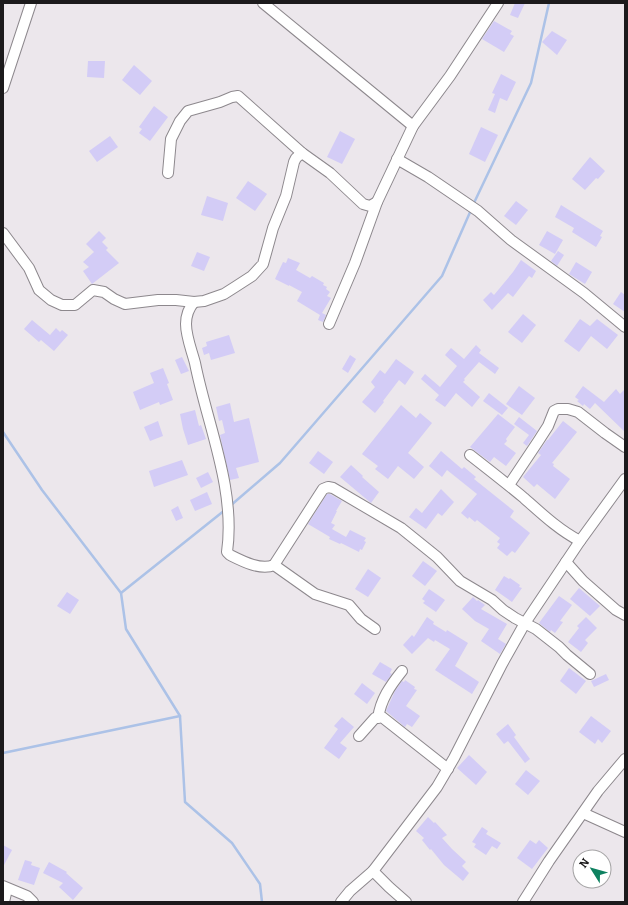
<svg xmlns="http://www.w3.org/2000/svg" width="628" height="905" font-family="Bitter,serif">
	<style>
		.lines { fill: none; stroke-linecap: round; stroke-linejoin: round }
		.stream { stroke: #acc2e7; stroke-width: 2.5 }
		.building { fill: #d3ccf6 }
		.minor-casing { stroke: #8d888d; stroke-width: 12 }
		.minor { stroke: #fff; stroke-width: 10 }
	</style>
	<rect width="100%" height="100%" fill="#ece7ec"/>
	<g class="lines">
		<g class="stream">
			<path d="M473,205L531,83L549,3"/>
			<path d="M3,432L42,490L121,593L126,629L180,716L185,802L232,843L260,884L262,902"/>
			<path d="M230,506L280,463L442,276L471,210"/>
			<path d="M121,593L225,510"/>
			<path d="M3,753L180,716"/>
		</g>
	</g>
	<g class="building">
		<path d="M515,3H525L518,18L510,15Z"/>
		<path d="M494,21L512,31L510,34L514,36L504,52L482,39Z"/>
		<path d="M552,31L567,40L557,55L542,42Z"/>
		<path d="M88,61H105L104,78L87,77Z"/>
		<path d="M134,65L152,81L140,95L122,80Z"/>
		<path d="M501,74L516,82L507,101L500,98L495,113L488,110L495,94L492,93Z"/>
		<path d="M154,106L168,117L150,141L139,133L142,129L139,127Z"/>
		<path d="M481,127L498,135L485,162L469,154Z"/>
		<path d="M340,131L355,139L342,164L327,157Z"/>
		<path d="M110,136L118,147L97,162L89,151Z"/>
		<path d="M590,157L605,171L598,179L596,178L585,190L572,179Z"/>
		<path d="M248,181L267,194L255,211L236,198Z"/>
		<path d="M207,196L228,203L223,221L201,215Z"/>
		<path d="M516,201L528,210L516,225L504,216Z"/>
		<path d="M561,205L603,231L600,236L602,237L596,247L572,232L574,228L555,217Z"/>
		<path d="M99,231L106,238L102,242L108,248L106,250L119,263L92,284L83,271L89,267L83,262L94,252L86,244Z"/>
		<path d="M547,231L563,240L555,254L539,245Z"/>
		<path d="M558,251L564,255L557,266L551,261Z"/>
		<path d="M197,252L210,257L204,271L191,266Z"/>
		<path d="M288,258L300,263L296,270L310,278L312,276L324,283L323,285L327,287L326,289L330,292L327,296L331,298L322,313L326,315L323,322L318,320L320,315L297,301L302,292L289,285V286L275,279L283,262L286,263Z"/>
		<path d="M521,260L536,271L532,278L529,276L513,297L508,293L492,310L483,300L491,292L494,295L513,272Z"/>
		<path d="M576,262L592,272L585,284L569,274Z"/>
		<path d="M621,292L625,295V312L613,304Z"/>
		<path d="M523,314L536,325L522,343L508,332Z"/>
		<path d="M580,319L590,326L597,319L618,335L607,349L591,336L579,352L564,341Z"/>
		<path d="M32,320L50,335L56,328L60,332L62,330L68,335L54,351L41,340L39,342L24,329Z"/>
		<path d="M229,335L235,353L211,360L209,353L204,355L202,348L207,346L206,342Z"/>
		<path d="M476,345L481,350L479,353L499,368L495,374L479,362L464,379L465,380L463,382L480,397L472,407L456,393L445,407L435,400L439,395L421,379L425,374L440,387L457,366L445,355L451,348L464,359Z"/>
		<path d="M350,355L356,359L348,373L342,369Z"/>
		<path d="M182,357L189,371L181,374L175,360Z"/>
		<path d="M396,359L414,372L405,385L399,380L383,401L384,402L375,413L362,402L375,387L371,382L380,370L385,374Z"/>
		<path d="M163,368L169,383L167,384L173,400L160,405L159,402L140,410L133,392L154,383L150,373Z"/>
		<path d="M519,386L535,398L522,415L506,404Z"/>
		<path d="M583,386L604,402L616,389L620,394L625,389V432L595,403L590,409L584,404L583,406L577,401L579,400L575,397Z"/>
		<path d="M489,393L508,408L502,415L483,401Z"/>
		<path d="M230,403L234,422L249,418L259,462L236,468L239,478L230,480L220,435L225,433L222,420L219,421L216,407Z"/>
		<path d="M401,405L416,418L420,413L432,423L408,453L424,467L414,479L398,466L388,479L375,469L378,466L362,454Z"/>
		<path d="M195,410L199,426L201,425L206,439L188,445L183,429L180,414Z"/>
		<path d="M498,414L515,427L506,439L507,441L504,444L516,453L506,466L494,457L490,462L470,447Z"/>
		<path d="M519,417L537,431L527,446L523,443L529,435L514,424Z"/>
		<path d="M158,421L163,436L150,441L144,427Z"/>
		<path d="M563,421L577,432L552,463L554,464L553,466L570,479L555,499L537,484L534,487L523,477L541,455L538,453L547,440H548Z"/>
		<path d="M318,451L333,462L324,474L309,463Z"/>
		<path d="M441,451L462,469L464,467L476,477L474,479L514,511L510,517L530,533L515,553L512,551L507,556L497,548L500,544L497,542L500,538L477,520L475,522L469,517L468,519L461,513L477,494L447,470L442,477L429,466Z"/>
		<path d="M182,460L188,475L154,487L149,471Z"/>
		<path d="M351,465L363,476L362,477L379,492L371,503L340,477Z"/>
		<path d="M208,472L213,482L201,488L196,478Z"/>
		<path d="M441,489L454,502L442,516L438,513L426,529L409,517L416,508L422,513Z"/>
		<path d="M207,492L212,504L195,511L190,500Z"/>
		<path d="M327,494H330L342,501L336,511H337L331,523L335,525L332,529L346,537L350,530L366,538L364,541L366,542L362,550L360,549L359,552L341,543L340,544L329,539L330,537L308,524Z"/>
		<path d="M178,506L183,518L176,521L171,510Z"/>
		<path d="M423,561L437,571L425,586L412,576Z"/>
		<path d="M368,569L381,578L368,597L355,589Z"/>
		<path d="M504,576L509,579L510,578L520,585L519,587L522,588L512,602L495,590Z"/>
		<path d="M579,588L600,606L590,616L570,599Z"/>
		<path d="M429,589L445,600L436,612L423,603L425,601L422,599Z"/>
		<path d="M67,592L79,600L70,614L57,606Z"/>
		<path d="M559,596L572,605L560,621L563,622L555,633L551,630L550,632L539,623Z"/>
		<path d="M473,597L477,601L478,600L485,605L481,609L507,624L498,639L506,644L500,654L481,641L489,629L475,621L462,609Z"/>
		<path d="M427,617L434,622L433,624L446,632L447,630L468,643L455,666L479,682L472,694L435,670L450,649L435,640L434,642L428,638L412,654L403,645L412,635L414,637Z"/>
		<path d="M586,617L597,628L585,640L588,643L581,652L568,642L579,628L577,626Z"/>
		<path d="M380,662L392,669L390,673L392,674L386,682L372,674Z"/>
		<path d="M569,668L586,681L576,694L560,681Z"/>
		<path d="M606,674L609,680L594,687L591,681Z"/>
		<path d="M405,680L415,687L414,689L417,690L406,706L420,716L412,727L407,724L405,727L386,711L395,691L402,681L404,682Z"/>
		<path d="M362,683L375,693L367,704L354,694Z"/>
		<path d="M591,716L611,731L602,743L598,739L595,744L579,732Z"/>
		<path d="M342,717L354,727L340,743L347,748L339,759L324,748L338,729L334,726Z"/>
		<path d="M508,724L516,735L514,737L530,759L525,763L508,741L504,744L496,734Z"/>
		<path d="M469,755L487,772L476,785L457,768Z"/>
		<path d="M526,770L540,781L528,795L515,784Z"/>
		<path d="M428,817L434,823L435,822L447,835L442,838L452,849L466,862L462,866L469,873L463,881L444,865L431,849L430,850L422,840L424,838L416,831Z"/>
		<path d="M482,827L488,831L486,834L501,843L497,849L492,846L486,855L474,847L476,844L472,842Z"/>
		<path d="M530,840L536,844L539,840L548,848L532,869L517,858Z"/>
		<path d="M3,845L12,850L3,867Z"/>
		<path d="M25,860L32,862L31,865L40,868L34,885L18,880Z"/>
		<path d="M49,862L67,872L66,873L83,888L73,900L59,887L63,883L43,873Z"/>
	</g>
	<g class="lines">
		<defs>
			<g id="minor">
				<path d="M263,3L413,126"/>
				<path d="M3,88L31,3"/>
				<path d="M397,159L428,177L478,211L511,240L584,293L625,327"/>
				<path d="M168,173L171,139L180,121L188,111L220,102L232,97L238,96L302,153L330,173L363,204L370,206L377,202"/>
				<path d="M3,233L29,268L39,290L51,300L62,305H75L93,290L104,292L114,299L125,304L158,300H176L194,302L204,301L224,294L235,287L252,276L263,264L273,228L286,196L294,162L296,158L302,153"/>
				<path d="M194,302C188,309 186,315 186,324C186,337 192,351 195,363C207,424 236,489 227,552L230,555C242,561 261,571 274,565L323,489L328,487L333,488L401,528L437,557L460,581L492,600L503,610L515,618L536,629L559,647L567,655L590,674"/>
				<path d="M329,324L355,263L377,202L413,126L450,76L498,3"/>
				<path d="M470,455C488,469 506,483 524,498C542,514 559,530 580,541"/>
				<path d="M509,485L539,440L548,426L554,411L558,409H568L578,412L605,433L625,447"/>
				<path d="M566,562L583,581L616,610L625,615"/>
				<path d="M274,565L315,594L349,605L361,619L375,629"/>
				<path d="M378,718C381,699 390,686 402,671"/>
				<path d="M359,736L375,718L382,717L448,769"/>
				<path d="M583,813L625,832"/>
				<path d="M373,871L389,887L406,902"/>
				<path d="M3,886L27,896L33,902"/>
				<path d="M4,902L7,889"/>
				<path d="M341,902L350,891L373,871L437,787L454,758L502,664L525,623L580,541L625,479"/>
				<path d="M523,902L549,861L598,791L625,759"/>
			</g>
		</defs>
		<use href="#minor" class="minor-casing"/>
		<use href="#minor" class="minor"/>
	</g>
	<rect width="628" height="905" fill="none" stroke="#1c1a1c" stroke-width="8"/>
	<g transform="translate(592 869) rotate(307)"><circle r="19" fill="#ffffff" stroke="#a4a3a4"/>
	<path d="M0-3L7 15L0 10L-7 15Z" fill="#0e8160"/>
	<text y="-6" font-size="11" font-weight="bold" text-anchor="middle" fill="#1c1a1c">N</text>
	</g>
</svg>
